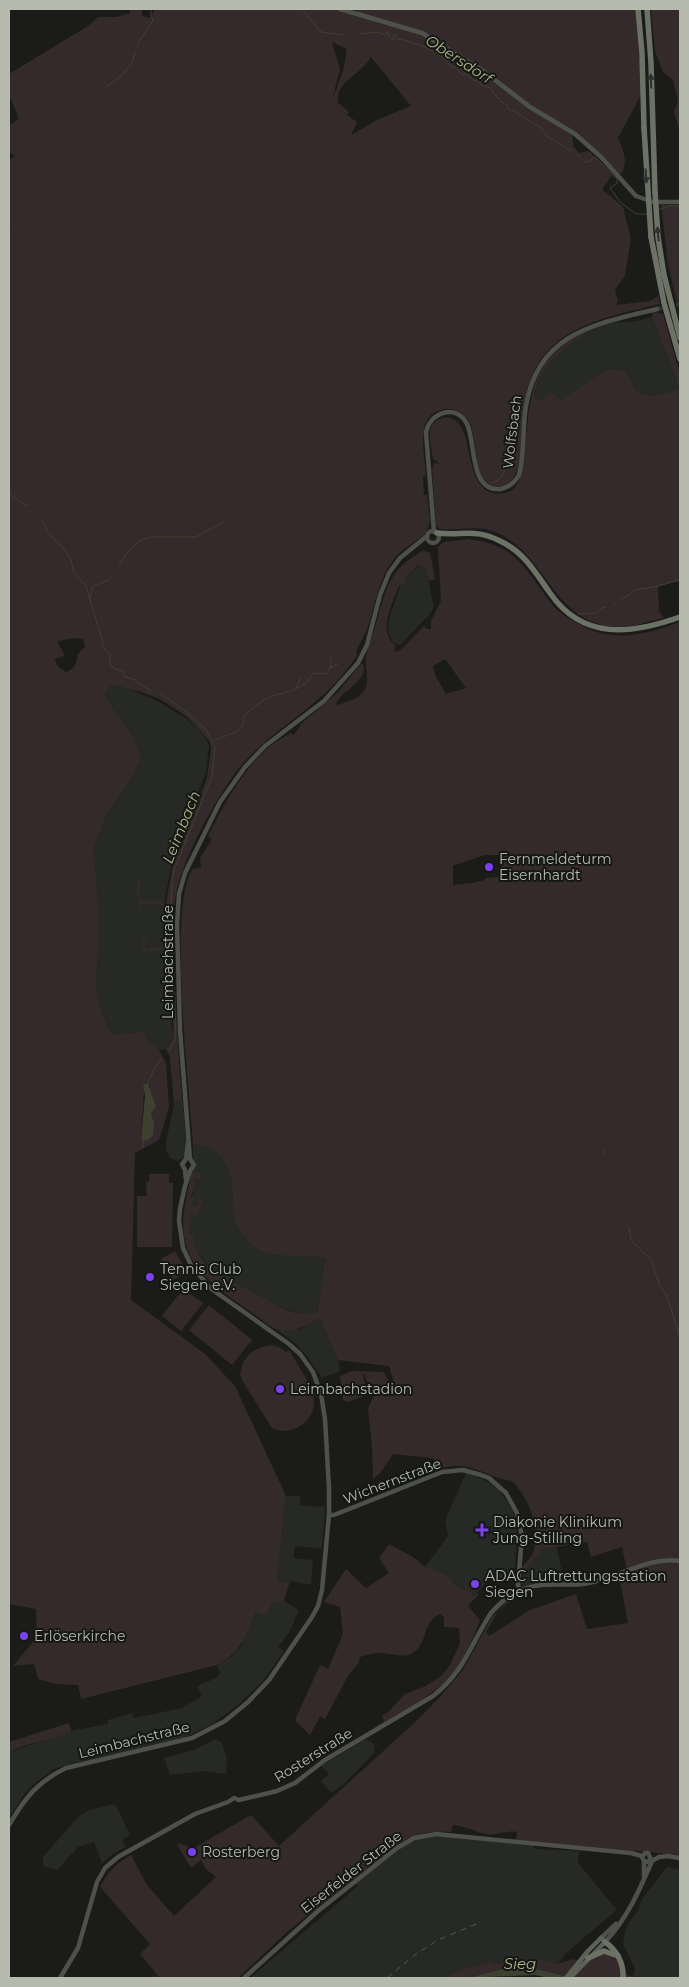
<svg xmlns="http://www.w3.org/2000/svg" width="689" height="1987" font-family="Montserrat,sans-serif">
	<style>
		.built { fill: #272926 }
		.green { fill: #342a2c; fill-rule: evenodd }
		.water { fill: #3e4030 }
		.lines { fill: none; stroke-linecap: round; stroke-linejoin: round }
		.stream { stroke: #3e4030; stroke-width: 1 }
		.secondary-tunnel { stroke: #323430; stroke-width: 4.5; stroke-dasharray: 4.5 2; stroke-linecap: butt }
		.secondary { stroke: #4d5149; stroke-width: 4.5 }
		.primary { stroke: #5c6057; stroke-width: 4.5 }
		.highway { stroke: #6d7267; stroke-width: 5.5 }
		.rail { stroke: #545850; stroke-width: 1; stroke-dasharray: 6 5; stroke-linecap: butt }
		.highway-bridge { stroke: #6d7267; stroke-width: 5.5 }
		.oneway { fill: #2f322e }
		.poi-dot { fill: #7a41ec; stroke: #151715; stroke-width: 2 }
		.labels { text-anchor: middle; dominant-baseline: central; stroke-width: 4; stroke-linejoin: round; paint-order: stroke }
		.street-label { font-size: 14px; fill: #b6bbad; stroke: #151715 }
		.poi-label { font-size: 14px; fill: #b6bbad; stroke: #151715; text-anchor: start }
		.water-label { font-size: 15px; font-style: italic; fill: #aeb486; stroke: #151715 }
	</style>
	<rect width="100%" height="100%" fill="#1b1c1a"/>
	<g class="built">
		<path d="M652,317L680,391L654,396L638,393L625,371L609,368L560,401H542L534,396L541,375L548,364L565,346L585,334L586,331L607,323L636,321Z"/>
		<path d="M418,566L426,569L434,607L430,614L400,645L393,643L388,630L389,619L400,587H403L409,573L413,572Z"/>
		<path d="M111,685L132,690L159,702L187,719L204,736L209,745L206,772L173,859L164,902L172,1029L177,1038L186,1140L185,1156L178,1161L170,1158L166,1150V1141L174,1106L170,1057L167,1049L159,1050L146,1038L144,1033L113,1035L108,1027L98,1001L96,987L98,950V907L94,846L107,815L126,787L125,724L108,704L105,694Z"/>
		<path d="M193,1144L204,1145L218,1153L229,1166L233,1188L234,1218L325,1260L317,1313H298L278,1307L221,1276L209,1266L197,1251L189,1227L193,1190L189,1175L193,1169Z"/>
		<path d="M320,1319L338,1360L340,1371L322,1378L307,1356L294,1342L277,1330L300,1329Z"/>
		<path d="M466,1473L487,1481L498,1489L512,1509L517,1523L515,1567L501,1579L494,1581L490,1579L475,1595L425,1567L448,1536L445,1520Z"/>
		<path d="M286,1496H300V1505L325,1507L322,1549L295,1546L294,1558L313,1560L311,1585L291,1581L287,1583L277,1581Z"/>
		<path d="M557,1547L563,1578L523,1586L521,1584L522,1575L541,1549Z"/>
		<path d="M281,1601H284L299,1610L289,1633L278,1647L284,1651L263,1681L237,1706L212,1724L183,1738L69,1764L52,1770L35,1783L25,1793L9,1818V1752L71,1731L108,1724V1720L132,1713L134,1718L182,1708L202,1696L197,1686L216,1678L220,1674L217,1665L231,1657L242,1645L256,1612L265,1616L273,1603Z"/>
		<path d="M216,1739L222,1743L227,1759L226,1774L203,1771L170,1775L164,1758L194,1750Z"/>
		<path d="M366,1739L375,1745L374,1753L344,1784L331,1793L321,1781L329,1774L321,1766Z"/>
		<path d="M115,1804L130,1835L122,1840L126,1847L114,1853L102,1863L94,1842L78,1847L57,1870L43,1866V1857L78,1817L89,1810Z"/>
		<path d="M436,1834L532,1845L535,1849L579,1851L578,1863L617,1910L567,1952L557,1964L542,1960L512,1961L475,1967L473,1965L442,1978H250L358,1886L355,1882L405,1842Z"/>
		<path d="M667,1867L680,1870V1978H633L635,1968L623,1944L626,1927L638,1910L642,1899Z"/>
	</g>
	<g class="green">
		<path d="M129,9H142V16L150,18L155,9L179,10V9H340L355,14L358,9H636L642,93L618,138C623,151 629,161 621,174H619L579,135L535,111L572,135L574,147L579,153L589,151L612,175L602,189L623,207L631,239L625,275L615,290L618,301L616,305L650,301L658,296L660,304C590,321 532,330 523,414C521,432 523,462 514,477C511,483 505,487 499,487C469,486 481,434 466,417C461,411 453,408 446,409C413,412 425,454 426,475L423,477L424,495H427L430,520L427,532C417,542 403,547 394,559C380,577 376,599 370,620C367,631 361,641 356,652L357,655C327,703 283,721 247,759C222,785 185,854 177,889C171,913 174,939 174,964C176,1010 178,1055 182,1101L174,1102L170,1057L166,1049L174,1038L166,903L173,865L207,778L211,748L210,742L187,717L160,699L138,691L111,685L105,694C109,707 118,714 125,725C133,736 137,746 141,758L126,787L107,815L94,846L98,907V950L96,987L98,1001L108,1027L113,1035L144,1032L146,1038L159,1050L166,1063L169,1107L159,1140L135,1153L131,1300L205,1354L235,1386L286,1496L277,1581L287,1583L290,1581L284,1601L273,1603L265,1616L256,1612C245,1638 243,1650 217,1665L81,1699L78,1685L56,1684L38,1679L34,1664L13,1666L37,1637L36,1609L9,1604V227L11,224L9,223V160L15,156L9,152V126L19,119L11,99L9,100V74L88,26L98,17H116L130,13ZM332,42L347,49L343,71L332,100L340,69ZM371,57L411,106L379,119L351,135L357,122L347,115L349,112L338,103C335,81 362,74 371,57ZM73,638L83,639L85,647L78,654C76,664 76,667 67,672C61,670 56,666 55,659L65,656L58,643L59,641ZM148,1084L156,1106L151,1114L141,1141L144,1091Z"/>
		<path d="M651,9H680V131L674,112L678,101L673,80L663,72L655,51Z"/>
		<path d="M661,205H680V301L677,302L668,265Z"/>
		<path d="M653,312L663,314L680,374V581L658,586L659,611L664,618C649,621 632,628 616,627C550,622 548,552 493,531C476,525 458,531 440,529L436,526L432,469L434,463L440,464L433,459C432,451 429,441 430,432C431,417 452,412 460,425C472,443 468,488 493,493C499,494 507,494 512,490C520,484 522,472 523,463C532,405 523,361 586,331L585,334C558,351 542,364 534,396L542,401L551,392L560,400L609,368L625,371L638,393L654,396L680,390L652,317Z"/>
		<path d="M468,539C515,544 525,568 550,602C557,611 567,618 577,623C612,644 644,635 680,622V1855L516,1840L517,1832C506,1830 495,1836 485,1834C474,1831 465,1826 453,1825L451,1832C430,1831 416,1833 398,1844L288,1931L238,1978H160L140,1954L150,1944L100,1887C108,1871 116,1864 131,1855L147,1885L174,1916L216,1877L206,1869L201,1860L191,1868L179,1848L178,1843L194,1848L251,1815L279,1846L412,1725L438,1699L463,1670L492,1617L506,1602L516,1596L514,1601L511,1600L498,1611L486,1632L489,1636L530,1610L576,1594L587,1629L628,1623L619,1575L627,1571L622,1547L591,1557L587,1542L542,1549L522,1575V1567C525,1563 530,1559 532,1555C543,1531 529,1498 512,1481C482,1476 471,1459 437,1469L433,1458L393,1454L381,1472L373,1479L372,1446L368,1409L373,1397L395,1386L389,1366L338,1360L320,1319C308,1325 289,1335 276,1329C268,1326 261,1319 254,1314C229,1296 200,1280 188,1251C178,1225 186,1201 191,1175L196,1171L201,1174L205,1181H203V1178H194L195,1183L191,1197L195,1199L193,1200L191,1205L197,1207L198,1201L196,1199L203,1200L197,1215L190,1213V1234H193C194,1268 233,1282 258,1295C271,1302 282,1310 297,1313C303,1314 311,1313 317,1313L325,1260C309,1250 272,1264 251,1244C245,1237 237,1227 234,1218C232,1212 233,1202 233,1195C232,1168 223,1147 193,1144C190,1094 167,902 193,869L201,867L200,858L212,839L208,836C227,799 251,752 291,733L294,735L301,724L338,692L362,663C372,679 340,691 336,704L338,705C347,701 359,699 364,691C371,681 364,667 366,657C368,646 373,635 376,624C386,588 389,569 424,550L430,553L435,579L429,581L426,569L418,565L413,571L409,573L403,587L399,586C392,604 377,632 396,646L394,652L401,650L424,626L427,629H431V621L441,601L438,547L444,542ZM445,659L466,688L446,694L435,675L433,666ZM484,855H501L502,877L485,878V880L473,883L453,885V866Z"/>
		<path d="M138,880L141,882V886H139L140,898H142V900L164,901L167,950L142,951L141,925L142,938L148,940L144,942L146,949L165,946L163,905L142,904V906H139L137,892Z"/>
		<path d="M149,1174H169V1183H173L172,1247H137V1196H147L146,1182L149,1181Z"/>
		<path d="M175,1251L187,1272L173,1280L161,1259Z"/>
		<path d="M183,1289L203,1303L181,1331L162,1316Z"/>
		<path d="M209,1305L252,1340L232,1365L189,1330Z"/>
		<path d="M270,1345L279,1347L286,1352L289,1350L316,1395L313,1397C319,1419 292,1438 272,1428L243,1382L240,1374L243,1362L250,1353L259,1348Z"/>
		<path d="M352,1371L384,1372L389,1382L370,1395L365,1374H363L367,1395L347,1402L343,1400L340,1376Z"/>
		<path d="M389,1544L413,1557L425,1567L450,1577L453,1583L475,1595L477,1593L479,1594L468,1606L480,1620C458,1682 438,1691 384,1722L382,1716L389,1711L405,1694L426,1686L441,1676L450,1665L460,1643L459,1628L444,1627V1618L441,1614C423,1619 428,1642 414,1652C403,1660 392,1652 380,1653C373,1653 366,1655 360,1657L359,1662L348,1676L325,1719L320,1716L310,1735L295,1720L320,1665L328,1669L343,1634L340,1607L324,1602L346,1569L366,1588L389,1573L379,1558Z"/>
		<path d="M69,1723L71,1731C51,1741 28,1742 9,1752V1742Z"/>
		<path d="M602,1953C616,1956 618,1959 621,1973L633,1977V1978H574L531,1968L502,1969L468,1978H442L473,1965L475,1967L491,1961L493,1964L511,1961V1959L542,1960L557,1964L573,1959L586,1963L594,1956Z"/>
	</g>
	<g class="water">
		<path d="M143,1084H148L156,1106L151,1114L154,1123L153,1135L149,1139L141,1141L145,1096Z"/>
		<path d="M531,1968L574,1978H549L535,1975L468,1978L502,1969Z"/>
	</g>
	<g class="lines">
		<g class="stream">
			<path d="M302,9L321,32L345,35"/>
			<path d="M359,34L374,32L385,34L388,32L389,37L393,40L395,38L393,35H396L398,39C411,41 443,52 449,65L454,67L463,75L465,73L476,82L478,80L481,85L490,88L497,98H499L500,101L507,105L508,109L515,111L518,114L540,127L548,137L572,151"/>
			<path d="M138,47L137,45L153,21L151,15V9"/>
			<path d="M106,87L121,76L131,64L136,51"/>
			<path d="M576,154L585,162H588L595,157L617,179V183L610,188L620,202L636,214H647"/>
			<path d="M657,210L669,206H680"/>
			<path d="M492,483L497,481L505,472L503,468L512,455L522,406"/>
			<path d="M9,494L27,506L29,505"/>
			<path d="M40,519L46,525L47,532L65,550L71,560L74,573L86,586L105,650L110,654V664L115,669L123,671L125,677L133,679L151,691"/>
			<path d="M119,566L126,554L139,541L151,537H196L223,522"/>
			<path d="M90,597L93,586L107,581L113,575"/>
			<path d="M621,600L636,590L659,586L680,579"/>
			<path d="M614,604L617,602"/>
			<path d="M578,614L596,613L602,608L607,607"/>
			<path d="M330,668L331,658"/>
			<path d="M296,688L300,680L299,678"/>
			<path d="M161,694L189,714L206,730L215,747L212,776L173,873L170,921L176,1037L169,1051"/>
			<path d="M213,741L238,731L243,725L244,716C251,710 258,703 266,699C282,691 305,692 313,673L326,674L330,668L338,664"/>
			<path d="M147,1084L156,1066L162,1058"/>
			<path d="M143,1147L144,1140"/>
			<path d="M604,1150L605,1155"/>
			<path d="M629,1227L631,1240L651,1260L660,1286L667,1296L680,1337"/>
		</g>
		<path class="secondary-tunnel" d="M657,309L680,304"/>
		<g class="secondary">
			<path d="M340,9L422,33L483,71L530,107L575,134L601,157L636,196L653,202H680"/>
			<circle cx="433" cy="537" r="6"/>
			<path d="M434,532L426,433C429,412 457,403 467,424C476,442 469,493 501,489C510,487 515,482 519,475C525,453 522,429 526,406C538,332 596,324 657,309"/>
			<path d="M186,1180L185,1170L182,1164L186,1159L188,1143"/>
			<path d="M329,1515H334L442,1472L463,1470L481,1475L489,1478L506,1493L517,1513L522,1536L518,1585L520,1590"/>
			<path d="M9,1825C25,1798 37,1782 66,1768L192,1738L225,1721L248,1702L269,1680L312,1617L318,1606L322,1590L329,1515V1488L325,1419L321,1394L313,1372L300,1354L289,1344L210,1288L191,1265L183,1248L179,1221L180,1209L185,1186L190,1171L194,1165L190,1159L180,1030L177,925L179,894L185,873L220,802L245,767L265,746L324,701L358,663L367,645L380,595L389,573L400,558L427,536"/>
			<path d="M667,1856L680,1858"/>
			<path d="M644,1876V1861L642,1857L645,1853H648L651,1859L647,1862L644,1861"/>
			<path d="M601,1938L616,1924"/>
			<path d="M605,1942C627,1919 640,1889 652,1861L659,1857L668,1856"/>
			<path d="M60,1978L78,1948L97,1882L105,1868L118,1857L195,1814L228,1802L234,1798L239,1800L277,1791L295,1783L325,1760L433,1696C465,1671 470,1645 491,1613C499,1604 510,1594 521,1590C542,1581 562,1586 583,1584C616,1580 646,1556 680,1561"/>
			<path d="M244,1978L318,1911L397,1848L414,1838L436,1834L631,1853L642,1856"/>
		</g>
		<path class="primary" d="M566,1978L588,1951L601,1938L605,1942L570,1978"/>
		<g class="highway">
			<path d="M638,9L642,53L644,128"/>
			<path d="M647,9L651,63L655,192"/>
			<path d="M651,237L664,303L680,359"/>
			<path d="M664,275L680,338"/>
			<path d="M437,533C462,536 475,528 500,541C524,552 535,572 550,593C583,641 632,634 680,617"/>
			<path d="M605,1942C617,1950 624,1964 623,1978"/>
			<path d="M588,1958L604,1951L618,1956"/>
		</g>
		<path class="rail" d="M387,1978L416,1954L438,1940L481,1922"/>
		<g class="highway-bridge">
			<path d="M644,128L651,237"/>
			<path d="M655,192L658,237L664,275"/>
		</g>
	</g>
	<defs><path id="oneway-solid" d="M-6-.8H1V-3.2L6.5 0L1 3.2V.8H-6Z" transform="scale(1.25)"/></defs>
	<g class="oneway">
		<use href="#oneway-solid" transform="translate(651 81) rotate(-91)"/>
		<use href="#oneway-solid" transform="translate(646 176) rotate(86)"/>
		<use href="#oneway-solid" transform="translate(658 234) rotate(-96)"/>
	</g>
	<g class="poi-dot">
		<circle cx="489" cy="867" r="5"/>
		<circle cx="150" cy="1277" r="5"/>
		<circle cx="280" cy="1389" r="5"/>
		<path d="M479.5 1522.5h5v5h5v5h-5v5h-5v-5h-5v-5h5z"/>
		<circle cx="475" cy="1584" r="5"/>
		<circle cx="24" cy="1636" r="5"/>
		<circle cx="192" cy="1852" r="5"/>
	</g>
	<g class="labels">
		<g class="street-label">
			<text transform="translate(512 432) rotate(-83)">Wolfsbach</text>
			<text transform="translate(168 962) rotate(-90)">Leimbachstraße</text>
			<text transform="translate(392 1481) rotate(-21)">Wichernstraße</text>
			<text transform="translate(134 1740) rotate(-14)">Leimbachstraße</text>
			<text transform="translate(313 1755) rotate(-32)">Rosterstraße</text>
			<text transform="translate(351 1872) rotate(-38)">Eiserfelder Straße</text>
		</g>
		<g class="poi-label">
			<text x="499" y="859">Fernmeldeturm<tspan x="499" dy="16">Eisernhardt</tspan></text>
			<text x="160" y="1269">Tennis Club<tspan x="160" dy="16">Siegen e.V.</tspan></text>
			<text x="290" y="1389">Leimbachstadion</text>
			<text x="493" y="1522">Diakonie Klinikum<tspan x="493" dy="16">Jung-Stilling</tspan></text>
			<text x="485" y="1576">ADAC Luftrettungsstation<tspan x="485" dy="16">Siegen</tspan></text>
			<text x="34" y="1636">Erlöserkirche</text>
			<text x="202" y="1852">Rosterberg</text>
		</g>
		<g class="water-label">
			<text transform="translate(459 59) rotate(33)">Obersdorf</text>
			<text transform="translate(181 827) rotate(-68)">Leimbach</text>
			<text x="520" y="1963">Sieg</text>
		</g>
	</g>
	<rect width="689" height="1987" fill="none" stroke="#b6bbad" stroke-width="20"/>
</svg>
